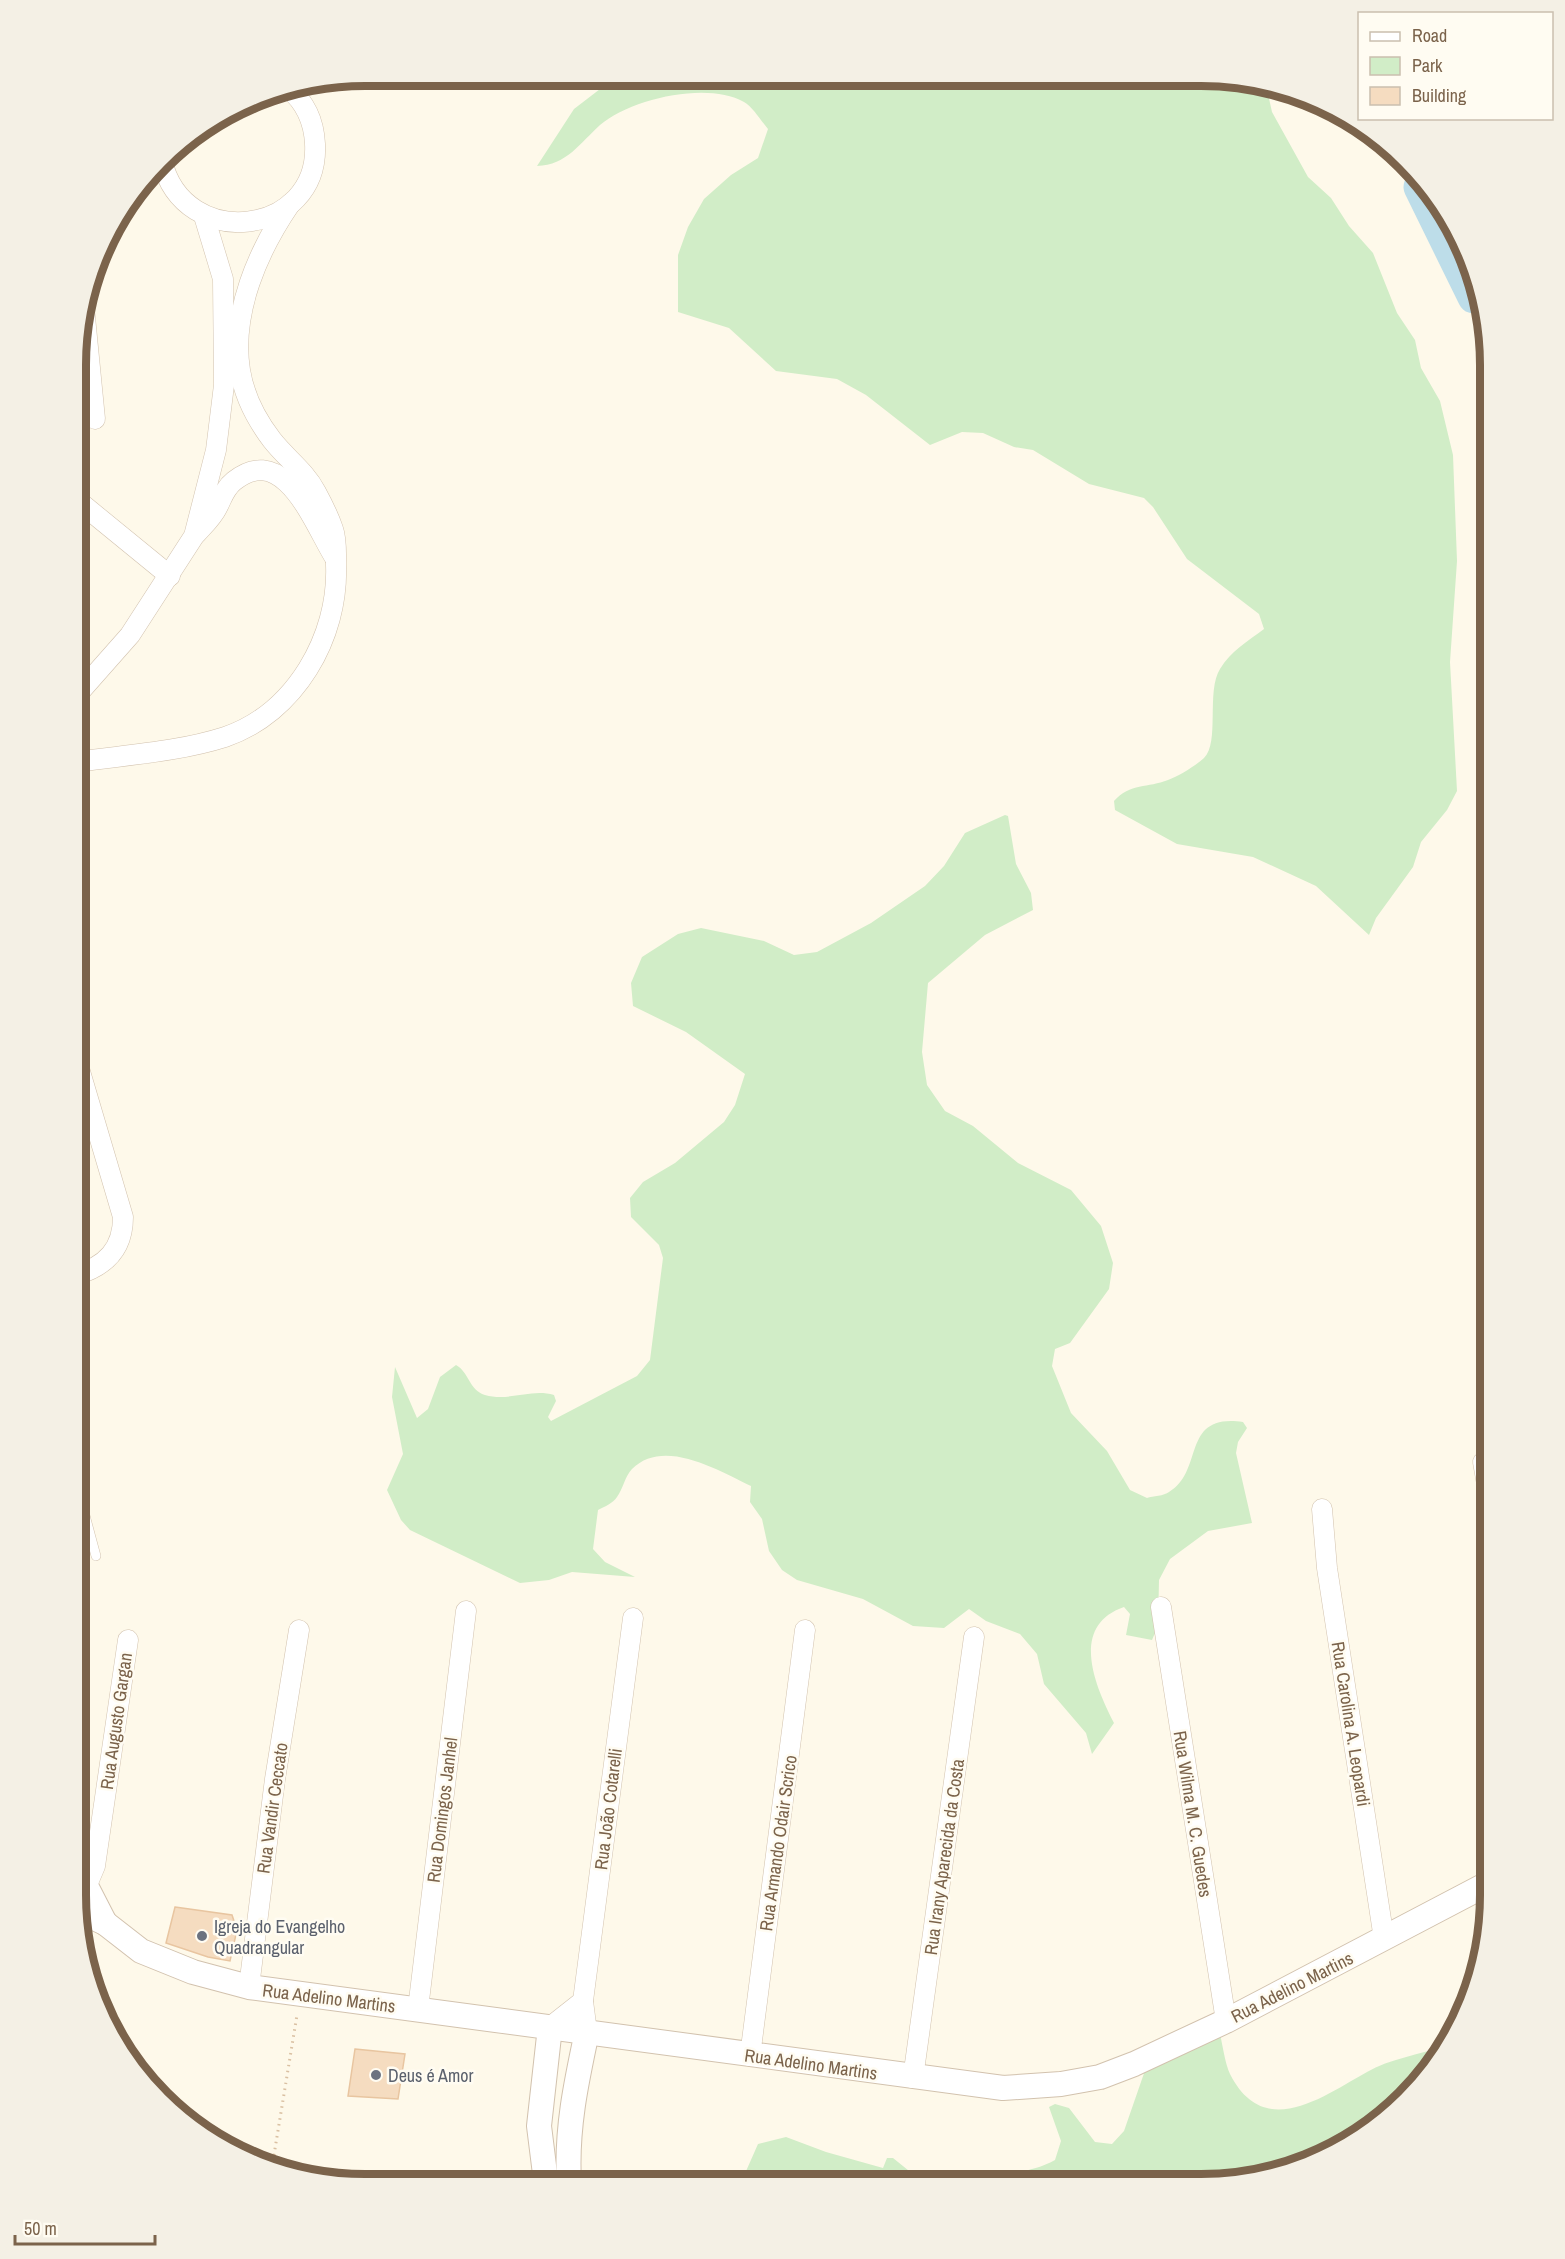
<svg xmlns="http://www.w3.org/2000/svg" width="1565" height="2259" font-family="'Archivo Narrow',sans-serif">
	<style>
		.green { fill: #d1edc7 }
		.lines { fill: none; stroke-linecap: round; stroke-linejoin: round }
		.river { stroke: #bddde9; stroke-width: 33 }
		.building { fill: #f5dcc0; stroke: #e8c5a0; stroke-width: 1.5 }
		.service-casing { stroke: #d2c2ae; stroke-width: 10 }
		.minor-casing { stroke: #d2c2ae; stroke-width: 21 }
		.tertiary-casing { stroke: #d2c2ae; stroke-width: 26 }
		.path { stroke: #dac0a2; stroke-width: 3; stroke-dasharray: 1.5 4.5; stroke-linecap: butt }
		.service { stroke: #fff; stroke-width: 9 }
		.minor { stroke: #fff; stroke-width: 20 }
		.tertiary { stroke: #fff; stroke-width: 24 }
		.worship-dot { fill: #6b7280; stroke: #fffcf2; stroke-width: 2 }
		.labels { text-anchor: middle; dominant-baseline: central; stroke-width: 5; stroke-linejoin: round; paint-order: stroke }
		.street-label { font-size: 18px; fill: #7b634b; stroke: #fffcf2 }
		.worship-label { font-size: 18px; fill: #5b616d; stroke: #fffcf2; text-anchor: start }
		.rim { fill: none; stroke: #7b634b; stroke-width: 8 }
	</style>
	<rect width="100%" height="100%" fill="#fef9ea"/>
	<g class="green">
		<path d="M617,76L1239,78L1266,85L1272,112L1308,177L1331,198L1349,226L1373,253L1397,313L1415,340L1421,368L1440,401L1453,455L1457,561L1450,662L1457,791L1447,810L1421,842L1413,867L1376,918L1369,935L1316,886L1253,857L1177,844L1115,810L1114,801C1130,783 1148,788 1168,780C1179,776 1195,766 1204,758C1220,743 1206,691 1220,669C1231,651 1248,641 1264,629L1259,614L1187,559L1153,507L1144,498L1089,484L1033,450L1014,447L983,433L962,432L930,445L866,395L837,379L776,371L729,328L678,312V255L688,227L704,199L731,175L758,158L768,129C761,121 753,107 744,102C707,81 631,99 600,125C580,143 567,165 537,166L574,109Z"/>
		<path d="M1005,815L1008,816L1016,864L1031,893L1033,910L985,935L928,983L922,1052L927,1085L945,1111L973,1126L1018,1163L1071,1190L1101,1226L1113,1263L1109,1289L1070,1343L1055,1349L1052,1366L1071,1413L1107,1451L1130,1490L1147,1498C1153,1496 1164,1496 1169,1492C1205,1471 1180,1413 1243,1422L1247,1428L1238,1442L1236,1453L1252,1523L1208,1531L1170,1559L1159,1580L1158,1626L1152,1640L1126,1635L1130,1614L1124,1607C1069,1626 1095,1686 1114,1723L1092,1754L1086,1733L1044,1684L1037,1654L1020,1634L986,1621L969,1609L944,1628L913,1626L863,1599L797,1580L782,1570L769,1551L762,1519L750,1502L751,1486C719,1471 664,1437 632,1469C625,1476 623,1489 617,1497C613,1503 604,1507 598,1510L593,1549L605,1562L635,1577L572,1572L549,1580L520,1583L410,1530L401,1520L387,1490L403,1454L392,1397L395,1367L417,1418L428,1409L440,1377L456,1365C469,1372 469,1390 485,1395C509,1402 531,1388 554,1395L556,1401L548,1417L551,1421L637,1376L650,1360L663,1258L659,1245L631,1217L630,1198L643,1182L675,1163L724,1122L735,1105L745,1074L686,1032L633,1006L631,983L642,957L678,934L701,928L764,941L794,955L817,952L871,923L925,886L944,866L965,833Z"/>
		<path d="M1220,2034C1223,2047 1225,2063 1230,2074C1264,2141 1322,2097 1367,2072C1389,2059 1421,2054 1446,2046L1441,2056L1391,2112L1328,2154L1201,2184L988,2183C1012,2171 1034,2172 1055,2160L1061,2141L1049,2107L1055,2104L1069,2108L1095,2142L1112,2144L1124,2131L1150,2056Z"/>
		<path d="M786,2137L826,2152L883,2168L887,2158H893L924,2183H736L743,2178L758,2144Z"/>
	</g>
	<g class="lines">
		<path class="river" d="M1420,187L1474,297"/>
	</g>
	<g class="building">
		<path d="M175,1907L232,1915L237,1930L230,1961L208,1957L166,1943Z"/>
		<path d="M355,2049L405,2054L398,2099L348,2096Z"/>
	</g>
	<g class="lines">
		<defs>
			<path id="service" d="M76,1482L96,1556"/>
			<g id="minor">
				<path d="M162,161C184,253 320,236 315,144C314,122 305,102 288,88"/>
				<path d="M84,307L95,419"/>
				<path d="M77,500L170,576"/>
				<path d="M196,534C203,526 212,518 217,508C222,499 224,489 234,481C285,440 315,527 335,558"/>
				<path d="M77,695L130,635L194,536L216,450L224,385L223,279L204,216"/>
				<path d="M77,762C125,755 178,752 225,737C295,713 339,637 336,565C336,554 337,540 333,529C329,517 322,503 316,492C305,471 286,458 272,440C256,419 244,396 240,370C231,312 258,251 290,204"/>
				<path d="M76,1275C106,1266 123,1249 123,1217L76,1058"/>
				<path d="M1483,1462L1490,1501"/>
				<path d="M1322,1509L1327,1568L1384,1939"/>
				<path d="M1161,1607L1226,2021"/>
				<path d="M81,1899L95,1866L128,1640"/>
				<path d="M249,1987L275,1779L299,1630"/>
				<path d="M418,2009L466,1611"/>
				<path d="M550,2027L583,2001"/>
				<path d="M587,2032L583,2001L633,1618"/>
				<path d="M750,2056L805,1630"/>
				<path d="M913,2078L974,1637"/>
			</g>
			<g id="tertiary">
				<path d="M75,1878L87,1888L105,1923"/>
				<path d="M79,1911L105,1923L141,1951L193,1972L249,1987L1003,2088L1061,2084L1100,2077L1134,2064L1226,2021L1489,1883"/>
				<path d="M546,2182L539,2126L550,2027"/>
				<path d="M569,2182C566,2130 576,2083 587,2032"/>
			</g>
		</defs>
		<use href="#service" class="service-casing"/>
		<use href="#minor" class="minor-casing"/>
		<use href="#tertiary" class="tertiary-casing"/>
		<path class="path" d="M272,2167L297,2015"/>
		<use href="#service" class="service"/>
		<use href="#minor" class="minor"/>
		<use href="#tertiary" class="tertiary"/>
	</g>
	<g class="worship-dot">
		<circle cx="202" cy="1936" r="6"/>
		<circle cx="376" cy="2075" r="6"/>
	</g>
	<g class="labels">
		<g class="street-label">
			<text transform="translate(116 1721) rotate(-82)">Rua Augusto Gargan</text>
			<text transform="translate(1351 1724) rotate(81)">Rua Carolina A. Leopardi</text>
			<text transform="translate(272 1808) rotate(-82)">Rua Vandir Ceccato</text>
			<text transform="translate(608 1809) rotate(-83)">Rua João Cotarelli</text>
			<text transform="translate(442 1810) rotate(-83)">Rua Domingos Janhel</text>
			<text transform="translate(1193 1814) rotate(81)">Rua Wilma M. C. Guedes</text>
			<text transform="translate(778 1843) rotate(-82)">Rua Armando Odair Scrico</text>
			<text transform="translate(944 1857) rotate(-82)">Rua Irany Aparecida da Costa</text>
			<text transform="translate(1292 1987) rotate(-27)">Rua Adelino Martins</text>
			<text transform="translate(329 1998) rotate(7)">Rua Adelino Martins</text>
			<text transform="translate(811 2064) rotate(8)">Rua Adelino Martins</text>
		</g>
		<g class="worship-label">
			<text x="214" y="1926">Igreja do Evangelho<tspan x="214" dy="21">Quadrangular</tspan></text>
			<text x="388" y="2075">Deus é Amor</text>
		</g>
	</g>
	<path d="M0 0H1565V2259H0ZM365 86H1201A279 279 0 0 1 1480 365V1895A279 279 0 0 1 1201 2174H365A279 279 0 0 1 86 1895V365A279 279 0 0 1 365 86Z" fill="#f4f0e5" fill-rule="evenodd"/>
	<path class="rim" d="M365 86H1201A279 279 0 0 1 1480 365V1895A279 279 0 0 1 1201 2174H365A279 279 0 0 1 86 1895V365A279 279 0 0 1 365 86Z"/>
	<rect x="1358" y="12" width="195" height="108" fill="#fffcf2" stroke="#cabfaf" stroke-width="1.5"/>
	<rect x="1370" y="32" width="30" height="9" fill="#ffffff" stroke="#cabfaf" stroke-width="1.5"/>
	<text x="1412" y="42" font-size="18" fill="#7b634b">Road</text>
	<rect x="1370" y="57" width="30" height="18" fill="#d1edc7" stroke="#cabfaf" stroke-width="1.5"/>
	<text x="1412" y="72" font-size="18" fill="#7b634b">Park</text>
	<rect x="1370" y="87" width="30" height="18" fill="#f5dcc0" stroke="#cabfaf" stroke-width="1.5"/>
	<text x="1412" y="102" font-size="18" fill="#7b634b">Building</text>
	<path d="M15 2235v9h140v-9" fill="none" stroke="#7b634b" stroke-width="3"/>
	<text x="24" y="2235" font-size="18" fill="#7b634b" stroke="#fffcf2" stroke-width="4.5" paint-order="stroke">50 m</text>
</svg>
